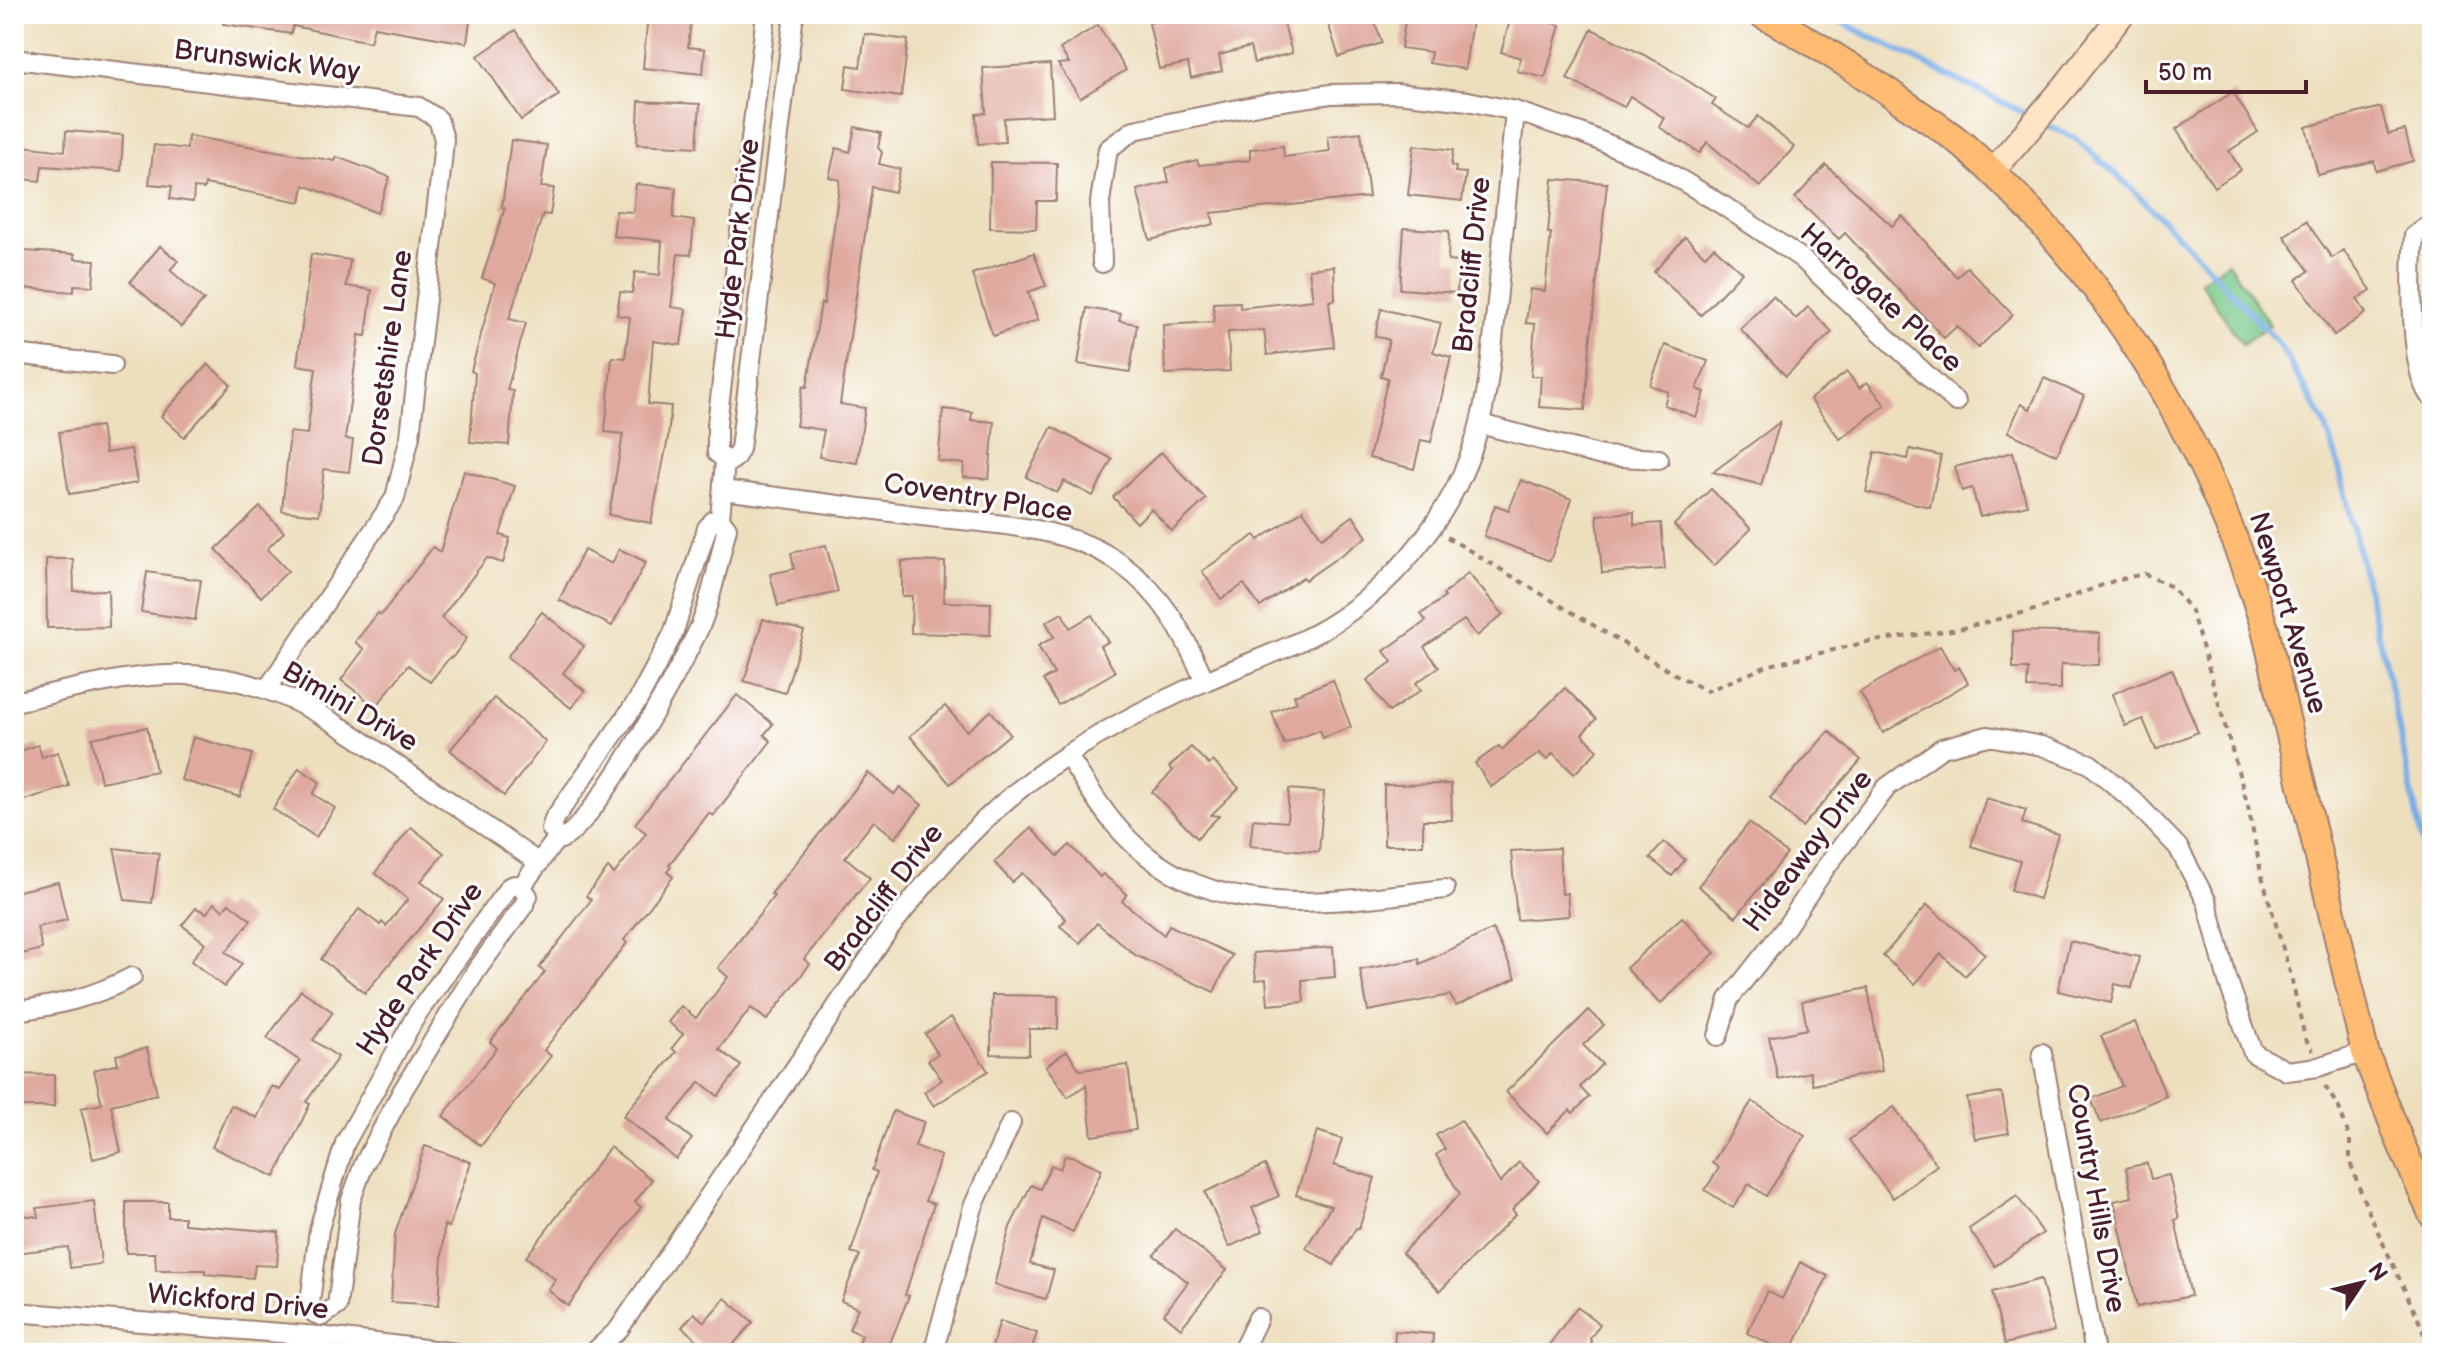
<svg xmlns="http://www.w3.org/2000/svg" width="2446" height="1367" font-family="'Balsamiq Sans',sans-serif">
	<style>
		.garden { fill: #79c889; stroke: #62745a; stroke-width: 2 }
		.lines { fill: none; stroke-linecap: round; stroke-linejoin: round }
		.stream { stroke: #7aaee7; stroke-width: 6 }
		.building { fill: #dfa99f }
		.minor-casing { stroke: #9c7f74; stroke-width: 22 }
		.secondary-casing { stroke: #9c7f74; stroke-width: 28 }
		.primary-casing { stroke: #9c7f74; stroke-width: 30 }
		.path { stroke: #9c7f74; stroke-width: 4; stroke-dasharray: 6 6; stroke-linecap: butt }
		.minor { stroke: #fff; stroke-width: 18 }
		.secondary { stroke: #ffe4c6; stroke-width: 24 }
		.primary { stroke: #febb71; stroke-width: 26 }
		.labels { text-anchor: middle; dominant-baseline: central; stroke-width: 6; stroke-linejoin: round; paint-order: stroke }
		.street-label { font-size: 28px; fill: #4a1f2b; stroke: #fff }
	</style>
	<rect width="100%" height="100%" fill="#fff"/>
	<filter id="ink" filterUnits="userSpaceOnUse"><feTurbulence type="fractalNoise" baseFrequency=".0125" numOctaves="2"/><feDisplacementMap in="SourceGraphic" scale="16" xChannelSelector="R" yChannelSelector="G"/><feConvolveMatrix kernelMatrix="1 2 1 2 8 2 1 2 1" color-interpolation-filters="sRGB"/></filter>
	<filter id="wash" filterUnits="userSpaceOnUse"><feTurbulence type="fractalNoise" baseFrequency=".006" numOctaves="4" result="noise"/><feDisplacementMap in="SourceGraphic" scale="32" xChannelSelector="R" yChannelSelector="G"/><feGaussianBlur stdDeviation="1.8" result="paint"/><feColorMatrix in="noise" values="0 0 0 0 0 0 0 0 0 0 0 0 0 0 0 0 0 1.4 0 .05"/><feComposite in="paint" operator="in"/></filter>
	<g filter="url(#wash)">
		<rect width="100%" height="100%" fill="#eddfbe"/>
		<path class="garden" d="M2228,262L2270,325L2242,344L2200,281Z"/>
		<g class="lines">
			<g class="stream">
				<path d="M1825,14L2030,116"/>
				<path d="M2043,123L2076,139L2130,187L2198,256L2279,344L2325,424L2337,460L2389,681L2425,857L2432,878"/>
			</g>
		</g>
		<g id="blocks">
			<g class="building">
				<path d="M224,14H471L467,43L374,27L370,42L293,26L291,34L223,24Z"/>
				<path d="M648,14H692L688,47L705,49L703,74L643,68Z"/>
				<path d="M1193,14H1281L1292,53L1254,63L1250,47L1219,55L1222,71L1191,78L1188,63L1159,69L1149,23Z"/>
				<path d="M1325,14H1372L1382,43L1339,57Z"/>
				<path d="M1406,14H1473L1465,69L1429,63L1431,52L1401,48Z"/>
				<path d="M1512,14H1522L1560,25L1545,78L1517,71L1521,58L1501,52Z"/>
				<path d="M1098,25L1126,70L1080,98L1058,64L1069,63L1060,49Z"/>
				<path d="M1592,29L1660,63L1716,99L1712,105L1748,128L1758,116L1794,147L1760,187L1707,142L1700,153L1659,127L1664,118L1630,96L1624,107L1567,79Z"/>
				<path d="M516,30L559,95L521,120L478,56Z"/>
				<path d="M865,34L908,40L901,97L845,89L848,65L860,67Z"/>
				<path d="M1050,64L1053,115L1004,118L1005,142L978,144L976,114L986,113L983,68Z"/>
				<path d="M2233,92L2258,132L2229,151L2241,170L2214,187L2176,129Z"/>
				<path d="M639,101L700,104L697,147L637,144Z"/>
				<path d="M2381,107L2388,134L2405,130L2413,161L2376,171L2374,161L2318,175L2306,127Z"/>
				<path d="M855,127L881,133L878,148L882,152L879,164L900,169L895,192L872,187L840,404L865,408L857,463L819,457L824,430L796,426L803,386L807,387L821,303L824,304L840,180L829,177L836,148L850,152Z"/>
				<path d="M66,131L123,135L121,171L42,166L40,181L14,178V145L65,151Z"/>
				<path d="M1361,132L1369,197L1211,213L1214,224L1150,240L1137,190L1169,182L1166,168L1197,160L1199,165L1250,160V149L1283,146L1284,157L1330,151L1328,136Z"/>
				<path d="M188,136L335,161L337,157L390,177L377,213L304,185L301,202L205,184L204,189L194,188L193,202L170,199L172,186L149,184L154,145L187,149Z"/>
				<path d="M511,140L547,145L541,187L554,188L550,215L543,214L509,319L526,323L507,390L513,391L509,445L470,442L475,373L471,371L495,283L482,278L505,208L502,207Z"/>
				<path d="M1414,145L1453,150L1451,166L1456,167L1455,172L1466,173L1462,201L1408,195Z"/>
				<path d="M991,162L1057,163L1056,201H1037L1036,229L990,228Z"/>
				<path d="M1826,165L1892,226L1902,216L1957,277L1967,267L2013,315L1978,348L1957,326L1944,338L1845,233L1839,239L1795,198Z"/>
				<path d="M1553,179L1607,183L1590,345L1585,410L1539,407L1541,376H1531L1535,324L1526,323L1530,289L1545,291L1551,233H1548Z"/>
				<path d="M636,184L676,188L673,218L694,221L691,255L678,254L671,307L686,309L681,345L653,341L648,404L671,406L668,438L651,523L609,515L623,434L605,432L612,357L625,358L630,317L617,315L620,292L632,293L635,272L660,275L662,241L613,236L616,211L633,212Z"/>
				<path d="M2306,221L2332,258L2343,250L2371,290L2357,299L2366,313L2334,335L2296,280L2309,271L2284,236Z"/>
				<path d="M1404,228L1449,231L1448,261L1459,262L1457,293L1400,289Z"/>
				<path d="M1685,237L1705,256L1714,247L1742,272L1701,315L1654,272Z"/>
				<path d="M160,246L178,261L170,270L204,300L181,327L130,282Z"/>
				<path d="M24,251L75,254V259L95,260L93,286L74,285V292L21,288Z"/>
				<path d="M1034,253L1046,286L1028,292L1038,320L993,336L972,274Z"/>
				<path d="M311,254L350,260L346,286L372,290L366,336L359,335L345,439L353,440L349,472L324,469L319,515L282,511L290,432L307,434L316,368L297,365Z"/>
				<path d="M1334,266L1335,300L1329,301L1334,347L1267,355L1264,330L1228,332L1230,371L1165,374L1163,325L1214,322L1213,303L1240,302V308L1313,300L1309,269Z"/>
				<path d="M1773,296L1796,319L1808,307L1832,332L1786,376L1740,329Z"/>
				<path d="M1087,308L1121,314L1119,321L1137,324L1130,372L1078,364Z"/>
				<path d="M1381,309L1441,323L1433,352L1451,357L1431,442L1421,440L1414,469L1369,458L1388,378L1381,376L1389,340L1375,336Z"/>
				<path d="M1665,345L1708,361L1697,389L1705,392L1696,417L1664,405L1668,392L1650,385Z"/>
				<path d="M208,364L231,385L184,437L161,416Z"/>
				<path d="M1847,372L1859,388L1867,382L1885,405L1840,439L1810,399Z"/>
				<path d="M2044,378L2084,396L2057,455L2008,432L2021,404L2030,409Z"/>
				<path d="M943,409L972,412L971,420L994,422L989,479L963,477L964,464L938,461Z"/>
				<path d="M1780,422L1761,485L1713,472Z"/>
				<path d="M101,426L105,453L131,449L137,483L69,494L59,432Z"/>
				<path d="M1052,427L1112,459L1093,496L1064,481L1057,493L1026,477Z"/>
				<path d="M1910,449L1941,456L1930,507L1866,492L1875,452L1908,459Z"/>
				<path d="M1161,452L1206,499L1172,531L1151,509L1137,523L1113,497Z"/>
				<path d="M2013,452L2027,505L1980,517L1972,488L1962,491L1955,467Z"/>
				<path d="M464,471L515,486L500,535L510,538L503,563L487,558L441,618L467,638L452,658L450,657L430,682L408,665L376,707L341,680L364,649L355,642L378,613L381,615L433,547L440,552Z"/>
				<path d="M1521,480L1572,499L1550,561L1484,536L1495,505L1509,510Z"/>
				<path d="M1711,489L1751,529L1714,566L1674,525Z"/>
				<path d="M260,507L284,532L267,549L288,571L261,597L216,549Z"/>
				<path d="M1303,510L1322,538L1353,516L1367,537L1305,580L1303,577L1260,607L1244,584L1221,599L1202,571L1255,535L1259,540Z"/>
				<path d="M1634,512V525L1661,523L1665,569L1602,573L1597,515Z"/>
				<path d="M826,545L838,592L778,606L770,574L794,569L791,553Z"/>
				<path d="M619,549L646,562L612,626L559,600L584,550L612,564Z"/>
				<path d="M46,559H73L74,591L108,590L109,627L47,628Z"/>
				<path d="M902,561L945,562L944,602L991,603L990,635L911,633L912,596H902Z"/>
				<path d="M147,572L201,580L195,620L141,612Z"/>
				<path d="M1468,573L1503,614L1477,636L1464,620L1424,647L1439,667L1416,683L1421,690L1389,712L1367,680L1392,662L1384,651L1426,621L1421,614L1445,597L1443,595Z"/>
				<path d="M542,612L584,646L563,673L585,691L571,708L507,657Z"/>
				<path d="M1062,613L1070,628L1092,615L1108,642L1100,646L1115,672L1058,705L1043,680L1054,674L1038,646L1054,637L1046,622Z"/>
				<path d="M763,619L804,631L785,693L744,681Z"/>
				<path d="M2013,631L2100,633L2099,665L2061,664V689L2027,688L2028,669H2013Z"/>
				<path d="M1940,646L1954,670L1959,667L1968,683L1883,733L1860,692Z"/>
				<path d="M2172,669L2198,732L2156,750L2143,719L2125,726L2112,694Z"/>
				<path d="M1333,680L1351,727L1323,738L1320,730L1284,744L1272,712L1297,702L1294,695Z"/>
				<path d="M1565,688L1596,719L1582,734L1598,750L1574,774L1553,753L1547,760L1540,753L1491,787L1475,763L1499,746L1502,750Z"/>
				<path d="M737,695L773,724L764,735L771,741L713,816L709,813L669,865L671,867L667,872L673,877L624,940L627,943L544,1050L551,1056L481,1146L443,1116L497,1048L490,1042L545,972L539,968L591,900L586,896L608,868L614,874L646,833L635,824Z"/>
				<path d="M494,698L546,742L504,796L450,750Z"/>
				<path d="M945,706L967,731L991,711L1010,734L950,784L910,736Z"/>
				<path d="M147,727L156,771L101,782L92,738Z"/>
				<path d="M1829,731L1861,760L1802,827L1770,798Z"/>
				<path d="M193,737L252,754L240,797L181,780Z"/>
				<path d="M38,745L42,757L58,752L69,786L18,802L14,790V753Z"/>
				<path d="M1191,747L1209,765L1213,761L1239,788L1211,815L1219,816L1197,838L1152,792L1173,771L1169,767Z"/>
				<path d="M299,768L320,782L313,794L335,808L316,837L273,809Z"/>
				<path d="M868,773L894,794L900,787L922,805L895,838L874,821L845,857L870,878L804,959L810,964L767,1020L751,1008L719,1049L741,1066L718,1096L700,1082L669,1120L692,1139L676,1159L623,1116L676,1052L672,1048L683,1034L668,1022L681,1006L696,1018L728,977L718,968L774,896L771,894Z"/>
				<path d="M1451,784L1452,820H1423V845H1384V785Z"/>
				<path d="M1289,789L1324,792L1319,852L1250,846L1253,819L1287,822Z"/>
				<path d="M1986,798L2026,810L2022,823L2058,834L2039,899L2011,890L2020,861L1971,846Z"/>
				<path d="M1749,823L1787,854L1736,917L1698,886Z"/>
				<path d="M411,827L444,853L421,881L444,899L365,993L321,959L359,909L380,925L382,922L386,926L408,899L375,873Z"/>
				<path d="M1031,828L1058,856L1070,845L1100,877L1103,874L1127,894L1122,901L1164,935L1169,925L1232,955L1214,992L1135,955L1097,923L1080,943L1060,926L1066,919L1022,873L1012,882L994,862Z"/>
				<path d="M1664,842L1685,860L1672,876L1650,858Z"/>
				<path d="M114,848L159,853L152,903L125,900Z"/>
				<path d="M1559,848L1562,894L1567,893L1569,916L1517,920L1511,851Z"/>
				<path d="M58,882L67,920L37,927L42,949L14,956V892Z"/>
				<path d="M214,903L223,910L229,903L251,920L226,952L242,964L224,987L191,961L205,943L182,925L196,908L207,913Z"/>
				<path d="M1927,905L1985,954L1965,976L1941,954L1915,984L1883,956Z"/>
				<path d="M1682,917L1715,953L1660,1004L1626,968Z"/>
				<path d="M1493,929L1516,978L1456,1006L1450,995L1368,1011L1360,970L1419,959L1420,964Z"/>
				<path d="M2070,941L2139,957L2132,988L2115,984L2111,1003L2058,991Z"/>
				<path d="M1333,947L1335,977L1302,980L1304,1002L1268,1005L1266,979L1256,980L1253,953Z"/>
				<path d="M1868,988L1882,1071L1813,1085L1810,1072L1778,1079L1769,1037L1807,1029L1802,1001Z"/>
				<path d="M301,990L333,1012L313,1040L338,1057L306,1102L310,1104L275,1177L212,1147L231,1105L257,1118L272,1086L280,1090L300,1061L267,1038Z"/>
				<path d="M992,995L1058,996V1029H1029V1055L991,1054Z"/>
				<path d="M1589,1010L1604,1025L1583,1045L1602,1064L1580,1087L1589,1097L1573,1113L1570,1110L1547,1133L1506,1092Z"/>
				<path d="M951,1017L988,1071L934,1106L924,1092L942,1080L928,1060L938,1054L925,1034Z"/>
				<path d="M2135,1022L2166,1096L2101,1123L2091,1099L2122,1086L2101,1036Z"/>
				<path d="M147,1048L157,1094L111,1105L121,1152L93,1159L81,1108L102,1104L94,1070L118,1064L116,1055Z"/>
				<path d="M1067,1051L1080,1070L1128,1065L1136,1130L1092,1136L1086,1085L1068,1097L1046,1066Z"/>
				<path d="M14,1074L54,1075V1107H14Z"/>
				<path d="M2002,1093L2009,1133L1975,1139L1967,1098Z"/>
				<path d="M1752,1101L1805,1136L1766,1196L1749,1184L1733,1208L1705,1190L1719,1168L1712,1163Z"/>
				<path d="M1894,1107L1937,1165L1893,1198L1849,1140Z"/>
				<path d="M893,1111L924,1122L915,1146L941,1156L925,1201L934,1204L905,1295L909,1296L886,1353H879L858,1345L862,1335L849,1329L858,1308L841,1301L860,1255L851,1252L877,1172L872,1170Z"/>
				<path d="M1461,1120L1500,1183L1519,1162L1539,1181L1512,1210L1516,1214L1440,1291L1402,1253L1460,1194L1436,1155L1445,1149L1436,1135Z"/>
				<path d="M1317,1131L1342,1139L1334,1165L1375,1178L1359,1229L1356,1228L1334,1265L1306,1248L1331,1206L1296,1195Z"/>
				<path d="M425,1146L471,1162L449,1227L444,1225L439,1305L391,1302L395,1234Z"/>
				<path d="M610,1147L652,1180L635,1202L641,1207L568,1306L548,1290L556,1280L526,1257Z"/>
				<path d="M1065,1156H1072L1102,1169L1073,1232L1043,1218L1030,1264L1054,1270L1046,1299L994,1285L1010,1227L1031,1185L1040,1189L1051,1165L1060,1169Z"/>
				<path d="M2147,1163L2151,1179L2169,1175L2179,1219L2175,1220L2191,1296L2137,1307L2114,1201L2132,1197L2126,1168Z"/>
				<path d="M1265,1165L1279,1196L1252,1208L1263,1231L1229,1247L1205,1192Z"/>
				<path d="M2017,1196L2043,1233L1995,1266L1969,1229Z"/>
				<path d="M94,1201L101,1264L70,1268L68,1247L14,1253V1214L39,1217L37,1208Z"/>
				<path d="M126,1202H168V1217H184V1224L279,1232L277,1266L255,1265L253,1278L205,1274V1270H156L155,1253H126Z"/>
				<path d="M1175,1229L1227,1270L1181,1328L1164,1314L1188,1282L1154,1255Z"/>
				<path d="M1800,1262L1828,1276L1790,1353H1788L1747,1333L1767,1291L1782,1299Z"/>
				<path d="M2041,1279L2054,1331L2005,1344L1992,1292Z"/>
				<path d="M725,1298L753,1322L726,1353H711L682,1327L694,1313L704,1322Z"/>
				<path d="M1577,1307L1600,1324L1590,1339L1596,1353H1543Z"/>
				<path d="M1000,1321L1037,1333L1030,1353H990Z"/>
				<path d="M1395,1331L1433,1334L1432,1353H1394Z"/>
			</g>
		</g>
	</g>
	<g filter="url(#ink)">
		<use href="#blocks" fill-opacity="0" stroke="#9c7f74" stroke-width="2"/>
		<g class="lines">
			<defs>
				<g id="minor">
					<path d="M766,14L717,424V453L729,462L735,458L740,449L794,14"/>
					<path d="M14,59L419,107L438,119L444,139L442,162L410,436L395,498L268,688"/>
					<path d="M2432,222L2414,236C2411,267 2409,379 2432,398"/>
					<path d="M1102,263L1100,202L1108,149L1134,130L1268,103L1331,94L1397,93L1468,101L1515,111L1581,133L1651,162L1721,204L1801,258L1956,402"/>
					<path d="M14,354L112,365"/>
					<path d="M1480,424L1602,456L1659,459"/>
					<path d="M723,490C789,499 856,507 922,516C986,524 1067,524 1121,564C1165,596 1183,633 1205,681"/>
					<path d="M720,519L714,520L707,528L673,634L638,700L554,819L551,829L561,839C593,828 685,661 701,624C713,594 719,559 727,528L720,519L725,461"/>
					<path d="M14,702C79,688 146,668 213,677C289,686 347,730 408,773C452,803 496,833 539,863"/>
					<path d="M1067,755C1082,777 1095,800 1112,821C1199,928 1325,903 1445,889"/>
					<path d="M514,885L521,887L528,896L524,905L476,971L403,1090L364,1164L351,1200L337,1306L322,1316L314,1313L310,1303L319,1229L345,1143L417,1014L509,887Z"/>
					<path d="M521,887L558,837"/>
					<path d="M14,1011C57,1006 93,997 132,977"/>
					<path d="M1718,1036L1729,999L1786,927L1826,867L1887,787L1942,748L1988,736L2042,746L2090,764L2135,802L2178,847L2207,902L2227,978L2253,1053L2287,1071L2318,1067L2365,1052"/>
					<path d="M2042,1053L2095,1353"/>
					<path d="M14,1312L319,1336L457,1353"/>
					<path d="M306,1353L319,1336"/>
					<path d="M593,1353L619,1329L887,932C941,862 992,803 1067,755C1111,726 1158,702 1206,681C1246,663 1290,649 1327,627C1389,589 1443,526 1469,458C1489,406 1492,347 1498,292C1503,232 1509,172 1515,111"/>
					<path d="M933,1353L973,1207L1011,1123"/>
					<path d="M1241,1353L1258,1318"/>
				</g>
				<path id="secondary" d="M1992,172L2067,84L2122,14"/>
				<path id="primary" d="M1761,14C1813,41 1862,73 1910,107C1928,120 1948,132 1964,146C2111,275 2209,443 2265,629L2365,1052L2401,1144L2432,1214"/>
			</defs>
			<use href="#minor" class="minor-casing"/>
			<use href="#secondary" class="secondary-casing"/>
			<use href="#primary" class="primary-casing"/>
			<g class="path">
				<path d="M1447,537L1671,672L1707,691L1770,665L1867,642L1959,629L2038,609L2119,579L2145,574L2172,587L2191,611L2204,652L2248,806L2261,873L2291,976L2305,1038L2313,1051"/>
				<path d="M2325,1086L2339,1108L2350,1139V1162L2366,1206L2419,1321L2431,1353"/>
			</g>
			<use href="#minor" class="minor"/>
			<use href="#secondary" class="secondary"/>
			<use href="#primary" class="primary"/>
		</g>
	</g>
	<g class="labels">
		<g class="street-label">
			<text transform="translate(267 61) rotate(7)">Brunswick Way</text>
			<text transform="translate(738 239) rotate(-83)">Hyde Park Drive</text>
			<text transform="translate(1472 265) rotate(-84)">Bradcliff Drive</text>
			<text transform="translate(1881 298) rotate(42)">Harrogate Place</text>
			<text transform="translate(388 358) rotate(-82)">Dorsetshire Lane</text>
			<text transform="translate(978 498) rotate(9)">Coventry Place</text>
			<text transform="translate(2288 613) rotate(73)">Newport Avenue</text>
			<text transform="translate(350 707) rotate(30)">Bimini Drive</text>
			<text transform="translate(1808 851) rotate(-53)">Hideaway Drive</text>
			<text transform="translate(884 898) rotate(-53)">Bradcliff Drive</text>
			<text transform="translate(420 969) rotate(-56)">Hyde Park Drive</text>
			<text transform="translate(2096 1198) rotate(80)">Country Hills Drive</text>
			<text transform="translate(238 1302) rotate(5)">Wickford Drive</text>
		</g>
	</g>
	<rect width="2446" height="1367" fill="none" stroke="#fff" stroke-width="48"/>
	<g transform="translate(2362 1283) rotate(55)" stroke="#ffffff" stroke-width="6" paint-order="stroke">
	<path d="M0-6L14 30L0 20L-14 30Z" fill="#4a1f2b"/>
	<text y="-12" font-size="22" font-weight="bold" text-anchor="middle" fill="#4a1f2b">N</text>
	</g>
	<path d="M2146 80v12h160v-12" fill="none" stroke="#4a1f2b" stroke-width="4"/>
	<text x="2158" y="80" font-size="24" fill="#4a1f2b" stroke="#ffffff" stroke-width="6" paint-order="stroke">50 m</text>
</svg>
